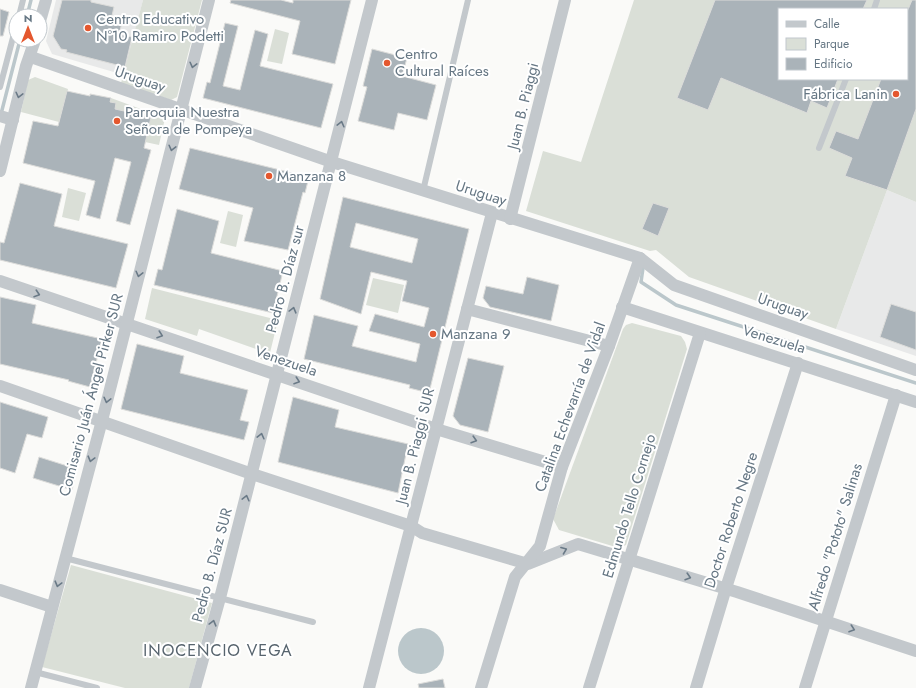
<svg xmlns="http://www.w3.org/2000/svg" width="916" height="688" font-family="Jost,sans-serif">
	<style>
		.built { fill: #e8e9e9 }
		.green { fill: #dadfd7; fill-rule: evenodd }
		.water { fill: #bbc7cb }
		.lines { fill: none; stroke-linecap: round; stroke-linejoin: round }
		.stream { stroke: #bbc7cb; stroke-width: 3.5 }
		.building { fill: #aab3b9; stroke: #dcdcda; fill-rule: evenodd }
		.lane { stroke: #c3c8cc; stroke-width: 6 }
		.street { stroke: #c3c8cc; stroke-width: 12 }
		.oneway { stroke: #6a7a87 }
		.poi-dot { fill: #e4572e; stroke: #fff; stroke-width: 1.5 }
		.labels { text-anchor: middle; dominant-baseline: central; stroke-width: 4; stroke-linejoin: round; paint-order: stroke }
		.poi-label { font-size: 15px; fill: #657683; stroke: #fff; text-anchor: start }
		.street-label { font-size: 15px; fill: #657683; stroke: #fff }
		.neighbourhood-label { font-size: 16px; letter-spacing: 1px; fill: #57646e; stroke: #fff }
	</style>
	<rect width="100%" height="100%" fill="#fafaf8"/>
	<g class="built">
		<path d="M56,0H143L124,75L52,54L46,41Z"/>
		<path d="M887,190L916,202V356L836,329Z"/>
	</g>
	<g class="green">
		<path d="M143,0H202L177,97L171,100L121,83Z"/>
		<path d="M634,0H916V202L887,190L836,329L689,277L656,250L650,251L526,211L543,151L581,162ZM779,9H907V79H779Z"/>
		<path d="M275,29L289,33L282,64L267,61Z"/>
		<path d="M35,77L68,89L59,122L21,112L28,80Z"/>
		<path d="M111,98L165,118L159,145L145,142L150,117L115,109L110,102Z"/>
		<path d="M68,188L86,193L79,221L62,217Z"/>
		<path d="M228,211L243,215L236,247L220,243Z"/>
		<path d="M373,278L404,285L398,313L366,305Z"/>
		<path d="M152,288L278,320L268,361L260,359L262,351L199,329L197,336L145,319Z"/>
		<path d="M632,323L681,336L685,342L687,349L626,545L619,548L559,530L553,519L623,329L626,325Z"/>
		<path d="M71,565L212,603L189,688H125L42,667Z"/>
	</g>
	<circle class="water" cx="421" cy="651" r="23"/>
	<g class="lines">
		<g class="stream">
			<path d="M27,16L31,0"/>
			<path d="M1,114L20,40"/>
			<path d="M643,268L641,282L676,305L916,383"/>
		</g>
	</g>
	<g class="building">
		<path d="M62,0H91V2L114,7L111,20L122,23L119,34L132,37L125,67L66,52L67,50L61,49L53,36Z"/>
		<path d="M231,0H281L293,3V0H351L335,64L292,54L300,21L230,3Z"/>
		<path d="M715,0H867L863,9H779V79H838L827,108L811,101L807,113L721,78L708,110L677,98Z"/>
		<path d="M912,0H916V109L887,190L845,176L852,158L829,148L836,131L858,139L881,79H907V12Z"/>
		<path d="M0,9L9,12L3,36H0Z"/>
		<path d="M225,23L238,26L223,86L240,90L255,30L268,34L260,66L333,84L321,128L203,98L207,82L210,83Z"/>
		<path d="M372,49L407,58L402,76L436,85L427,120L398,113L394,130L358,121L367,87L363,86Z"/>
		<path d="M67,91L90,96V94L111,98L110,102L116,103L115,109L151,117L144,148L151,150L130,225L116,221L131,162L115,158L100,219L86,215L95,181L23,163L33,121L58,126Z"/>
		<path d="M190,148L309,177L305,193L303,192L288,250L244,241L253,208L179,189Z"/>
		<path d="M20,183L62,194L54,226L128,244L116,288L0,260V242L4,243Z"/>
		<path d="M343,197L469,229L429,393L409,388L410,385L304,359L314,315L358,326L352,346L416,362L420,344L369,331L375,314L424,327L429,308L402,301L407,281L371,272L361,314L320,299ZM356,223L418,239L412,263L350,247Z"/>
		<path d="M653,203L669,208L658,236L642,229Z"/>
		<path d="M177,209L219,221L211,253L283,271L273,313L154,285L158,269L162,270Z"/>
		<path d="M527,277L559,285L551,321L490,307L483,298L486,286L523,294Z"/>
		<path d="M0,297L36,305L32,323L102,339L90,387L68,381L69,380L0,364Z"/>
		<path d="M891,304L916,312V350L880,337Z"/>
		<path d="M137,344L184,356L180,373L248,390L240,420L249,422L244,440L121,409Z"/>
		<path d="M468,358L504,366L488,432L460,425L453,416Z"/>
		<path d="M293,397L339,410L335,427L408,444L398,493L278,462Z"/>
		<path d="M0,402L48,417L42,438L27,434L15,473L0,468Z"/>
		<path d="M39,457L77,469L72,490L33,478Z"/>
		<path d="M443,679L445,688H419L418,684Z"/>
	</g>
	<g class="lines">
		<g class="lane">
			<path d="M874,9L877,0"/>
			<path d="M19,16L23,0"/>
			<path d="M0,87L16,26"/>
			<path d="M819,148L846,79"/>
			<path d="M423,191L468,0"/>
			<path d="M65,558L313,622"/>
			<path d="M35,672L97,688"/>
		</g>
		<g class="street">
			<path d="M40,21L46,0"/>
			<path d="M31,57L332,162L640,258L674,285L916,370"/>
			<path d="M0,116L13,120"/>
			<path d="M0,171L26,66L35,40"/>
			<path d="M510,219L565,0"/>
			<path d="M0,281L436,429L562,467"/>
			<path d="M622,307L916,402"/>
			<path d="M467,309L609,346"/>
			<path d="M0,386L252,474L411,526L422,533L528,564L578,544L737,592L916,651"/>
			<path d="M0,590L52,607"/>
			<path d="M31,688L105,409L209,0"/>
			<path d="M195,688L220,598L372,0"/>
			<path d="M369,688L492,213"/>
			<path d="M481,688L515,577L540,546L562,467L609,346L640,258"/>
			<path d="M589,688L700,333"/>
			<path d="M696,688L726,588L798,363"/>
			<path d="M805,688L896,395"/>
		</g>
	</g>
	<defs><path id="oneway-chevron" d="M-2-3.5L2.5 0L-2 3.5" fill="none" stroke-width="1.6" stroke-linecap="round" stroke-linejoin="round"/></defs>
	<g class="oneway">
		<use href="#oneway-chevron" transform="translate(193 65) rotate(104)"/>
		<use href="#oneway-chevron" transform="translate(19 95) rotate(104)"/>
		<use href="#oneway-chevron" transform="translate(341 124) rotate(-76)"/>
		<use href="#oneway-chevron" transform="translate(172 148) rotate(104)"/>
		<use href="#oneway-chevron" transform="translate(139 274) rotate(104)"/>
		<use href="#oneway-chevron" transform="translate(37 294) rotate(18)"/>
		<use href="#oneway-chevron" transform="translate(293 310) rotate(-75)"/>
		<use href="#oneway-chevron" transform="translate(160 335) rotate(19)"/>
		<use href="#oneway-chevron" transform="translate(297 381) rotate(19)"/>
		<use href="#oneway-chevron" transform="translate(107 400) rotate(104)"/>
		<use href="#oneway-chevron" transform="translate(261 436) rotate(-76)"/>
		<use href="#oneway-chevron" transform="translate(474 440) rotate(17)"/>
		<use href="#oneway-chevron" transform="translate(91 459) rotate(105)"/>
		<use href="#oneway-chevron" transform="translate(246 498) rotate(-76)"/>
		<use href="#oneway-chevron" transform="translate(564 550) rotate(-21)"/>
		<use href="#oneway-chevron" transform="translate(688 577) rotate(17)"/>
		<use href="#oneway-chevron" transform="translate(58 584) rotate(105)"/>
		<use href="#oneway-chevron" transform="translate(213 623) rotate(-75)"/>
		<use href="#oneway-chevron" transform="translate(852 629) rotate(19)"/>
	</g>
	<g class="poi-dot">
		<circle cx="88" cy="28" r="4"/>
		<circle cx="387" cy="63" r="4"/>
		<circle cx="896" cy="94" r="4"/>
		<circle cx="117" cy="121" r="4"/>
		<circle cx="269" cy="176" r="4"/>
		<circle cx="433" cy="334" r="4"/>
	</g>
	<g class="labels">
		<g class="poi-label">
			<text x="96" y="19">Centro Educativo<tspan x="96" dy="17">N°10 Ramiro Podetti</tspan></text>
			<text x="395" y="54">Centro<tspan x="395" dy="17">Cultural Raíces</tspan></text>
			<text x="888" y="94" text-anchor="end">Fábrica Lanin</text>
			<text x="125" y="112">Parroquia Nuestra<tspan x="125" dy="17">Señora de Pompeya</tspan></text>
			<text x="277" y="176">Manzana 8</text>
			<text x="441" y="334">Manzana 9</text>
		</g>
		<g class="street-label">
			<text transform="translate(140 79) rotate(19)">Uruguay</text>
			<text transform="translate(523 106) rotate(-76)">Juan B. Piaggi</text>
			<text transform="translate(481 193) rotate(18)">Uruguay</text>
			<text transform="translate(285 279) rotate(-75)">Pedro B. Díaz sur</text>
			<text transform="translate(783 306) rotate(19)">Uruguay</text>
			<text transform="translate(774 339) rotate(17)">Venezuela</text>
			<text transform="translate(286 361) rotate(19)">Venezuela</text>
			<text transform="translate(91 395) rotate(-75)">Comisario Juán Ángel Pirker SUR</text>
			<text transform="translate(570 407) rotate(-70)">Catalina Echevarría de Vidal</text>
			<text transform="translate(415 446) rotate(-76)">Juan B. Piaggi SUR</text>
			<text transform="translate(629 506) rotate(-73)">Edmundo Tello Cornejo</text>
			<text transform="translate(731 520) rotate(-72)">Doctor Roberto Negre</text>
			<text transform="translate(835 537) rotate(-73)">Alfredo "Pototo" Salinas</text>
			<text transform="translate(212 565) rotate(-75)">Pedro B. Díaz SUR</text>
		</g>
		<g class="neighbourhood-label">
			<text x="218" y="650">INOCENCIO VEGA</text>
		</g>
	</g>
	<rect x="778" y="8" width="130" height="72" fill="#ffffff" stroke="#c1c8cd"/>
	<rect x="786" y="21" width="20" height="6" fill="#c3c8cc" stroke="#c1c8cd"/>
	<text x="814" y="28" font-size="12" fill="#657683">Calle</text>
	<rect x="786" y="38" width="20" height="12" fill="#dadfd7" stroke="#c1c8cd"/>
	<text x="814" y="48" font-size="12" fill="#657683">Parque</text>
	<rect x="786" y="58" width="20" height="12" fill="#aab3b9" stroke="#c1c8cd"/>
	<text x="814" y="68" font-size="12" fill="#657683">Edificio</text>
	<g transform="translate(28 28)"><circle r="19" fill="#ffffff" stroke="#c1c8cd"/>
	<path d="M0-3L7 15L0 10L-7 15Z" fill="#e4572e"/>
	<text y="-6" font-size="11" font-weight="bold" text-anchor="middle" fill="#657683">N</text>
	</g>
</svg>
